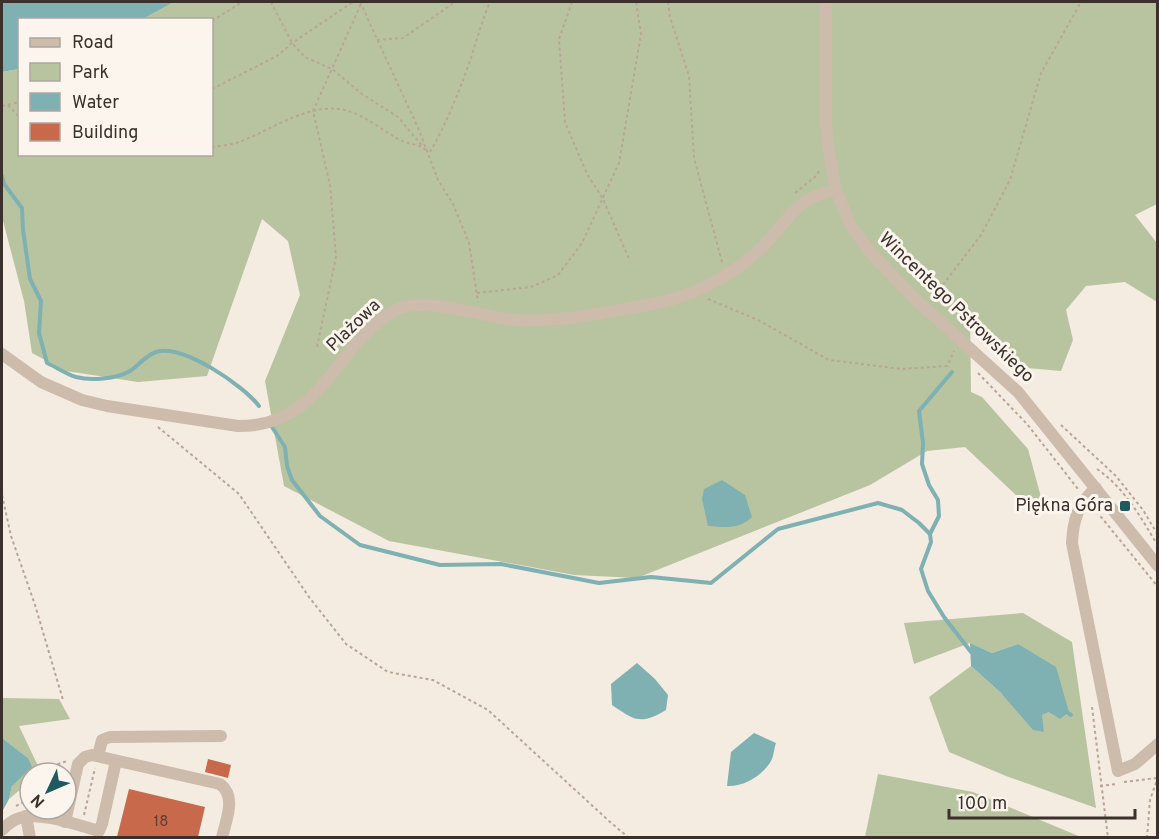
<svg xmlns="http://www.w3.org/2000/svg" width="1159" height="839" font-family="Overpass,sans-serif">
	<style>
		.green { fill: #b8c4a0 }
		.water { fill: #7fb0b2 }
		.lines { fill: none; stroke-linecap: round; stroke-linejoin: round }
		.stream { stroke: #7fb0b2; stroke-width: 4 }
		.building { fill: #c8694b }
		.path { stroke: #b9a596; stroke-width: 2; stroke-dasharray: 3 3; stroke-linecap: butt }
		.minor { stroke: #cdbbac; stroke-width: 12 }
		.poi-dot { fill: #1f5a5e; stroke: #fbf5ee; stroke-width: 2 }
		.labels { text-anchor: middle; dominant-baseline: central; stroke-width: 6; stroke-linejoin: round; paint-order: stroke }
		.number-label { font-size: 15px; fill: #5e3e33 }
		.street-label { font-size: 18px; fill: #3b302b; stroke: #fbf5ee }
		.poi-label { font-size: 18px; fill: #3b302b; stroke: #fbf5ee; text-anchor: end }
	</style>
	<rect width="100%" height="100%" fill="#f4ebe1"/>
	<g class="green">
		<path d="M174,2H1157V204L1135,215L1157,243V302L1125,282L1086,286L1066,310L1073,340L1061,371L1027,368L982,336L970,314L971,392L982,397L1028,449L1042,501L1036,514L965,447L927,451L870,485L637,578L574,575L389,541L284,486L265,381L300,295L288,241L262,219L207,376L138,382L66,371L32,353L24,301L2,217V72L19,69L20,154H212V20L143,19Z"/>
		<path d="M1023,613L1072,642L1096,808L1006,776L949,752L929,697L971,666L1044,732L1041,715L1049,712L1018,644L992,653L970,643L914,664L904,623Z"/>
		<path d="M2,698L59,699L70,719L19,726L39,768L35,773H30L29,782L9,799L12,786L28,758L2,738Z"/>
		<path d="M878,774L973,792L1081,837H865Z"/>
	</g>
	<g class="water">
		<path d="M2,2H174L143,19L20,20L19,69L2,72Z"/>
		<path d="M722,480L745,495L752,517C738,530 726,527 708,526L702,499L704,489Z"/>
		<path d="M970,643L992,653L1018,644L1056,667L1069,712L1060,719L1049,712L1042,715L1044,732L1033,730L1001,693L971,666Z"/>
		<path d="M637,663L655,679L668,695L666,710C641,725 635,721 612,705L611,684Z"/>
		<path d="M754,733L776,743C774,748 774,756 771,761C762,776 744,787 727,786L731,752Z"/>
		<path d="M2,738L28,758L32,767L12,786L9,799L2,812Z"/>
	</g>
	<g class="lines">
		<g class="stream">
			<path d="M2,176L4,184L22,208L23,230L30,279L41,301L39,333L47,363C56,367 66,374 76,377C91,381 116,379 130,371C139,365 145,356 156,352C182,343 244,386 259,406"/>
			<path d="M983,342L987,339"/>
			<path d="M270,424L285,447L287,466L292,480L320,516L360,545L440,565L501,564L599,583L651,577L711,583L778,529L878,503L902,510L919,523L930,534L931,542L921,569L928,591L944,617L971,652"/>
			<path d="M930,534L939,516L938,500L929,485L922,464L923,443L919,411L952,372"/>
			<path d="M1068,713L1071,715"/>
		</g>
	</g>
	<g class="building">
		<path d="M208,759L231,765L228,778L205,772Z"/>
		<path d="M129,789L205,807L198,837H117Z"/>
	</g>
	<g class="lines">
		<g class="path">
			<path d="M271,2L292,43L305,57L332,69L362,94L398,117L423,147"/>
			<path d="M360,2L419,130L438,180L453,204L469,243L478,302"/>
			<path d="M572,2L559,39L565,122L587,174L603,199L630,261"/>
			<path d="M668,2L670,17L689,76L694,158L722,262"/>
			<path d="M212,21L242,2"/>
			<path d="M377,40L403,38L455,2"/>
			<path d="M212,89L277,56L292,43L353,2"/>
			<path d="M8,105L20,118"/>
			<path d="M2,106L20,102"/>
			<path d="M212,147C220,146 231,145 239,142C272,130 308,102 345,110C364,115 381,129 398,139C409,145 416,142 427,151"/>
			<path d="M430,152C445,126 456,99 466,72C475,48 480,25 490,2"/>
			<path d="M795,193L816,176L819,171"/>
			<path d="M477,293L531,287L558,275L582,243L619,163L641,34L636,2"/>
			<path d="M708,299L758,320L829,360L902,369L947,366L954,351"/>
			<path d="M932,299L981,235L1010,180L1041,73L1081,2"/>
			<path d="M958,321L973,332L1007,365"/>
			<path d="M317,347L336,257L330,185L313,111L361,4"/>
			<path d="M978,373L1027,424L1078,489"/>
			<path d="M1061,425L1116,476L1143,510L1158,535"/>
			<path d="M158,427L239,494L309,597L346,644L388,672L433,680L488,710L609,821L629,838"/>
			<path d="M1097,469C1123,487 1139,514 1155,541"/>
			<path d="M2,495L11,536L35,605L63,700"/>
			<path d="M1093,507L1158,587"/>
			<path d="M1092,707L1108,838"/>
			<path d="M50,773L55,765L67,761"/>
			<path d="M1124,782L1157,778"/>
			<path d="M1100,786L1116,784"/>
			<path d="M16,806L30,799"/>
			<path d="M84,815L95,768"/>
			<path d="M1147,838L1150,800L1158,777"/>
		</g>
		<g class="minor">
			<path d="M826,2V125L830,159L836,190L851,226L871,253L913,297L1018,392L1158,566"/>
			<path d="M2,354L41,382L82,400L107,406L238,426C323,427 333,346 396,310C423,295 485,318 516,320C557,323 606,312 647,305C688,298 725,280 756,253C775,237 788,211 810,199C818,194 827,192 836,190"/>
			<path d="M1096,488C1078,504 1073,520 1072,543L1118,771L1135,764L1158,744"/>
			<path d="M98,756L102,740L110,737L221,736"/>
			<path d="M26,816L30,838"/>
			<path d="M65,822L78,764L85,757L92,755L220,784C237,797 226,819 222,838"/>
			<path d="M2,830C6,826 11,821 17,819C38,810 77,825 99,831L102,824L116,761"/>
		</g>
	</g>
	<rect class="poi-dot" x="1119" y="500" width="12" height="12" rx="3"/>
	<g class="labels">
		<g class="number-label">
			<text x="161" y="822">18</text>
		</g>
		<g class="street-label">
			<text transform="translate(956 308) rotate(44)">Wincentego Pstrowskiego</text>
			<text transform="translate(354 326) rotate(-44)">Plażowa</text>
		</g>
		<g class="poi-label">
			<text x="1113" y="506">Piękna Góra</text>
		</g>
	</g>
	<rect width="1159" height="839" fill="none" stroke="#3b302b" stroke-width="6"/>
	<rect x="18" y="18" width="195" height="138" fill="#fbf5ee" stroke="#aea6a0" stroke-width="1.5"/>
	<rect x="30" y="38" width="30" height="9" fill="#cdbbac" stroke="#aea6a0" stroke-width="1.5"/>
	<text x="72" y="48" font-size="18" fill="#3b302b">Road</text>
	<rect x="30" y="63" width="30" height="18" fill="#b8c4a0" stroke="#aea6a0" stroke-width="1.5"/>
	<text x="72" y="78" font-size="18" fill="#3b302b">Park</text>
	<rect x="30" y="93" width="30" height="18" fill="#7fb0b2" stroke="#aea6a0" stroke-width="1.5"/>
	<text x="72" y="108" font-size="18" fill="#3b302b">Water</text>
	<rect x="30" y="123" width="30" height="18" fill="#c8694b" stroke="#aea6a0" stroke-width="1.5"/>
	<text x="72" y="138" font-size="18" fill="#3b302b">Building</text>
	<g transform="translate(48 791) rotate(226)"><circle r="28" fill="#fbf5ee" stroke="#aea6a0" stroke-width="1.5"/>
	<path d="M0-4.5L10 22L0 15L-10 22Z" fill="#1f5a5e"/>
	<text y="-9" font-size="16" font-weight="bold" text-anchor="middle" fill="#3b302b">N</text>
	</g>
	<path d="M949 809v9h186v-9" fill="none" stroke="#3b302b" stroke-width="3"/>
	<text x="958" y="809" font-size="18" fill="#3b302b" stroke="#fbf5ee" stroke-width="4.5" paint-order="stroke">100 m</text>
</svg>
